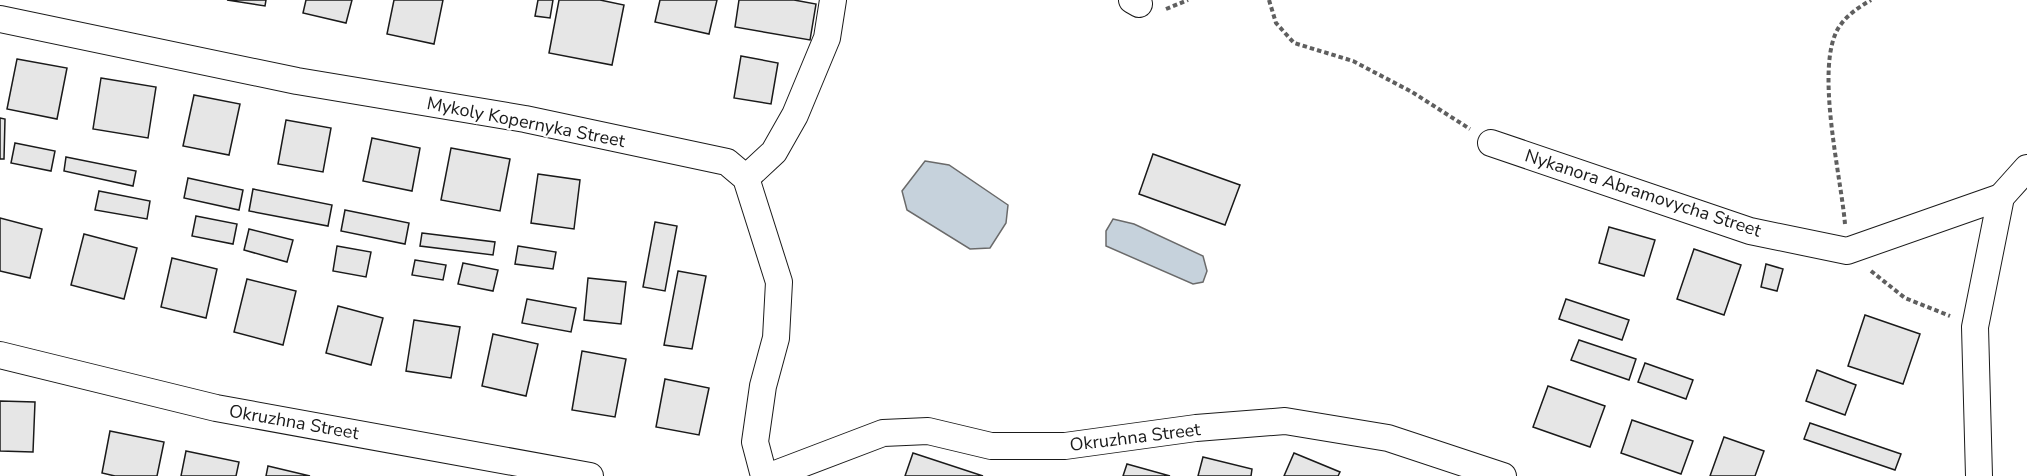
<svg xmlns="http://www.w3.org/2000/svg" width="2027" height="476" font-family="'Nunito Sans',sans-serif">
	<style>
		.water { fill: #c6d2dc; stroke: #6a6a6a; stroke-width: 1.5 }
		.building { fill: #e6e6e6; stroke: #1a1a1a; stroke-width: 1.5 }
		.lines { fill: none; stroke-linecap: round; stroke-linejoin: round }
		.street-casing { stroke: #1a1a1a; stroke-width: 28 }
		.path { stroke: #5f5f5f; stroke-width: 4; stroke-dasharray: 4.5 3; stroke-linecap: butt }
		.street { stroke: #fff; stroke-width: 26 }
		.labels { text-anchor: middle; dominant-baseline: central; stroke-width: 4.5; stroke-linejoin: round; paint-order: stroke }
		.street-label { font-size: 18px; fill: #1a1a1a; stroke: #fff }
	</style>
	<rect width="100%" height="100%" fill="#fff"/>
	<g class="water">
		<path d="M925,161L949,165L1008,205L1006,223L990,248L970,249L907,210L902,191Z"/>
		<path d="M1113,219L1134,224L1203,256L1207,271L1203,282L1193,284L1106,246V231Z"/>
	</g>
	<g class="building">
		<path d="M227,0H266L265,6Z"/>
		<path d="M306,0H352L346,23L303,13Z"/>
		<path d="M394,0H443L434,44L387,34Z"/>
		<path d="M538,0H553L550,18L535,16Z"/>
		<path d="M559,0H600L624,5L612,65L549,53Z"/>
		<path d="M660,0H717L709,34L655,22Z"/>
		<path d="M739,0H794L816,4L810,40L735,27Z"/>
		<path d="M741,56L778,63L771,104L734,98Z"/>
		<path d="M17,59L67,68L57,119L7,109Z"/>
		<path d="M101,78L156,87L148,138L93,129Z"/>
		<path d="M194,95L240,104L229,155L183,146Z"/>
		<path d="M0,118L5,119L4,159H0Z"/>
		<path d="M286,120L331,128L323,172L278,164Z"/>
		<path d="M372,138L420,148L412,191L363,181Z"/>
		<path d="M15,143L55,151L51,171L11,163Z"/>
		<path d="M451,148L510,159L500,211L441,200Z"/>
		<path d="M1153,154L1240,185L1225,225L1139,194Z"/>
		<path d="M66,157L136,171L133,186L64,171Z"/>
		<path d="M538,174L580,180L574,229L531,223Z"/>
		<path d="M188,178L243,190L239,210L184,198Z"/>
		<path d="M253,189L332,205L328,226L249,211Z"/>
		<path d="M99,191L150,201L147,219L95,210Z"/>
		<path d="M345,210L409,223L405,244L341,231Z"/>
		<path d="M196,216L237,224L233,244L192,236Z"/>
		<path d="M0,218L42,229L30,278L0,271Z"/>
		<path d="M655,222L677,226L665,291L643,287Z"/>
		<path d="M1609,227L1655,240L1644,276L1599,263Z"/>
		<path d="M249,229L293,240L287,262L244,250Z"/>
		<path d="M422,233L495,242L493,255L420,246Z"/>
		<path d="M84,234L137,248L124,299L71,285Z"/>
		<path d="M337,246L371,252L366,277L333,271Z"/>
		<path d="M518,246L556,252L553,269L515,264Z"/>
		<path d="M1694,249L1741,265L1724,315L1677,299Z"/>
		<path d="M172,258L217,269L206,318L161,307Z"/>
		<path d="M415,260L446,265L443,280L412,275Z"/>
		<path d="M463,263L498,270L493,291L458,284Z"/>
		<path d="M1766,264L1783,269L1777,291L1761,287Z"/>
		<path d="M678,271L706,276L692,349L664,345Z"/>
		<path d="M588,278L626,282L621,324L584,320Z"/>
		<path d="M247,279L296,291L283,345L234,332Z"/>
		<path d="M527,299L576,308L571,332L522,323Z"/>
		<path d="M1566,299L1629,320L1622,340L1559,319Z"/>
		<path d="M338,306L383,318L371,365L326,353Z"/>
		<path d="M1865,315L1920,334L1903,384L1848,366Z"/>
		<path d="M414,320L460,327L451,378L406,371Z"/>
		<path d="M493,334L538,344L526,396L482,386Z"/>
		<path d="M1579,340L1636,359L1629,380L1571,360Z"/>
		<path d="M582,351L626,359L615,417L572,410Z"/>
		<path d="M1645,363L1693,380L1686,399L1638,382Z"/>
		<path d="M1817,370L1856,385L1845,415L1806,401Z"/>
		<path d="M665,379L709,388L699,435L656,427Z"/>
		<path d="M1548,386L1605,406L1590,447L1533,427Z"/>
		<path d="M0,401L35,402L33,452L0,451Z"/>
		<path d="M1632,420L1693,441L1681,474L1621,453Z"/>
		<path d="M1810,423L1901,454L1895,470L1804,439Z"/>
		<path d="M110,431L164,442L157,476H115L102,473Z"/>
		<path d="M1724,437L1764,451L1755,476H1710Z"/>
		<path d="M186,451L239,462L236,476H181Z"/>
		<path d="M913,453L983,476H905Z"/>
		<path d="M1294,453L1340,472L1338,476H1284Z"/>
		<path d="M1203,457L1252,469L1251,476H1198Z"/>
		<path d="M1127,464L1170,476H1123Z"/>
		<path d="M268,466L310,476H266Z"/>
	</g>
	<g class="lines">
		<defs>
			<g id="street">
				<path d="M1132,0L1139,4"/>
				<path d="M0,19L297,81L525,119L727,162L746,178L779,282L776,338L763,386L755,442L764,476"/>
				<path d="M1491,143L1750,231L1847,251L2001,197"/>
				<path d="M746,178L774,152L795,115L827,38L833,0"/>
				<path d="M0,355L216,408L590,476"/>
				<path d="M770,476L883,433L928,431L991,446H1065L1196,428L1285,421L1388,438L1503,476"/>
				<path d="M1979,476L1975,327L2001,197L2027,168"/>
			</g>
		</defs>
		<use href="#street" class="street-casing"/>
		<g class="path">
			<path d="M1269,0L1276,23L1294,43L1353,61L1412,92L1470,129"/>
			<path d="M1166,9L1188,0"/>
			<path d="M1845,224C1841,176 1814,66 1839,27C1847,15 1859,7 1871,0"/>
			<path d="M1871,271L1905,298L1950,316"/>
		</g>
		<use href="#street" class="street"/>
	</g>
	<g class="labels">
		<g class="street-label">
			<text transform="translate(526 122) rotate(11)">Mykoly Kopernyka Street</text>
			<text transform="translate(1643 193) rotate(18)">Nykanora Abramovycha Street</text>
			<text transform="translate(294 422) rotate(10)">Okruzhna Street</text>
			<text transform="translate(1135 437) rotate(-7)">Okruzhna Street</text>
		</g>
	</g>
</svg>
